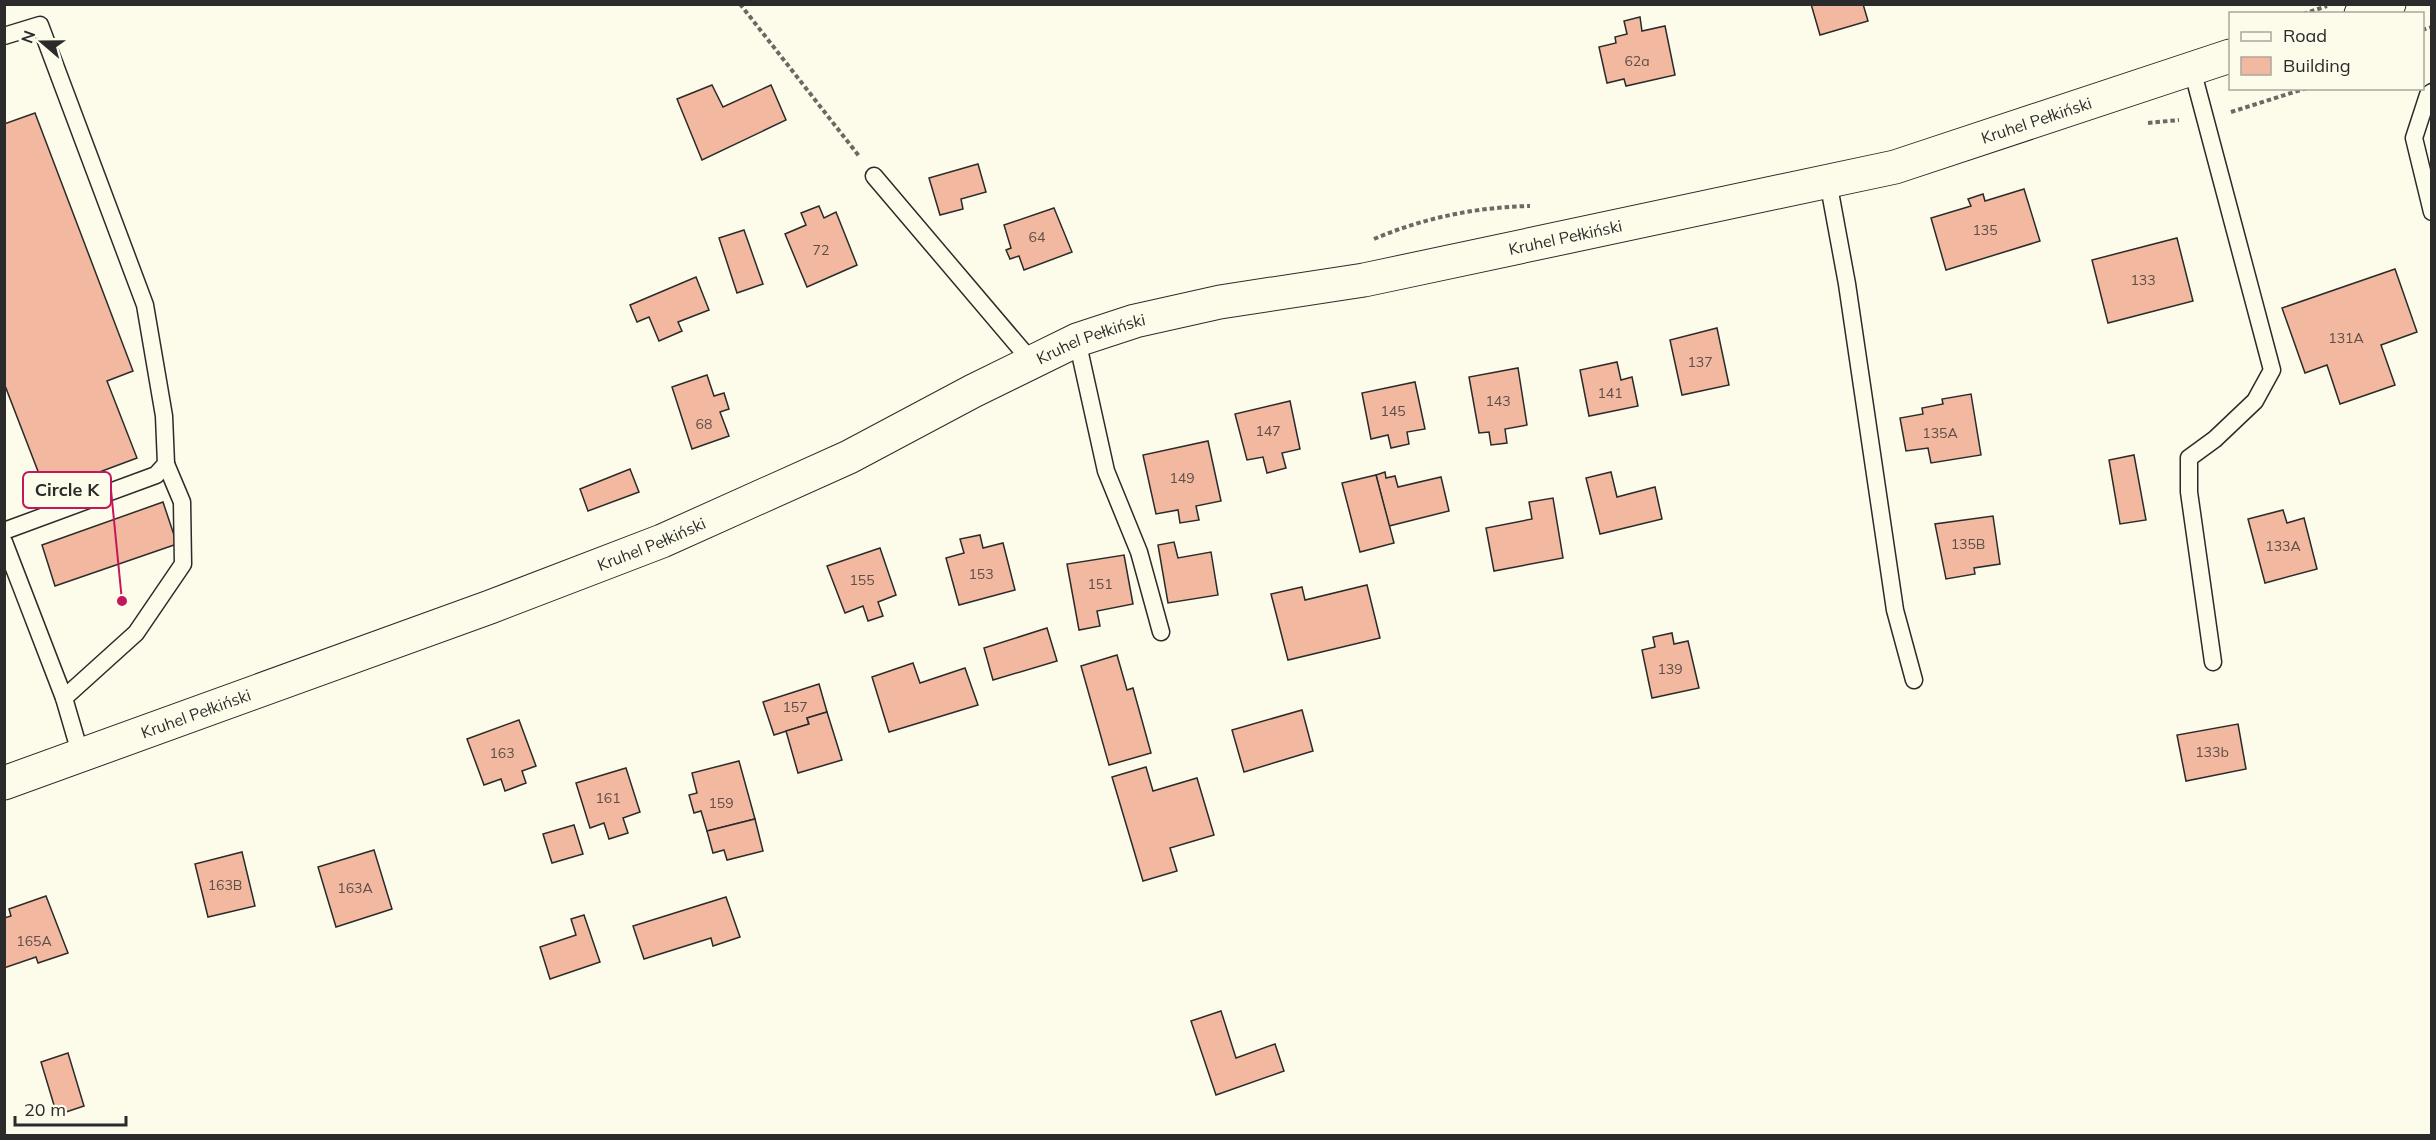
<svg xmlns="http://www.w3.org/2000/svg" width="2436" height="1140" font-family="Mulish,sans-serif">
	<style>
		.building { fill: #f2b8a0; stroke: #2b2b2b; stroke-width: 1.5 }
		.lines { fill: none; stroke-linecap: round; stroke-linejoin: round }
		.lane-casing { stroke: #2b2b2b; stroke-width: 19 }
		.primary-casing { stroke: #2b2b2b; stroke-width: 35 }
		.path { stroke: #6a6964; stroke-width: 4; stroke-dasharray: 4.5 3; stroke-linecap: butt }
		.lane { stroke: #fdfbea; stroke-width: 16 }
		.primary { stroke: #fdfbea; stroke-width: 33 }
		.labels { text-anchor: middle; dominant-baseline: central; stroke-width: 4.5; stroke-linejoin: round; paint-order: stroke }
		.number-label { font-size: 14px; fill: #5d4e48 }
		.street-label { font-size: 16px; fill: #2b2b2b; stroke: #fdfbea }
		.leader { fill: none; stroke: #c2185b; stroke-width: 2 }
		.callout-dot { fill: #c2185b; stroke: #fdfbea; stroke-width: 2 }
		.callout { fill: #fdfbea; stroke: #c2185b; stroke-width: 2 }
		.callout-label { font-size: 18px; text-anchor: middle; font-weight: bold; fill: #2b2b2b }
	</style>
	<rect width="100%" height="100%" fill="#fdfbea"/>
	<g class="building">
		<path d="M1811,4H1863L1868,21L1820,35Z"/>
		<path d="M1640,17L1642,31L1665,26L1675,75L1626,86L1624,79L1607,83L1599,47L1616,43L1615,37L1627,34L1624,21Z"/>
		<path d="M712,85L723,107L771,85L786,120L702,160L677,99Z"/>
		<path d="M35,113L133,371L107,381L137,458L46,492L4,383V124Z"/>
		<path d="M978,164L986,192L961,199L963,209L940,215L929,178Z"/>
		<path d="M2024,189L2040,241L1946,270L1931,218L1971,206L1968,199L1983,194L1985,201Z"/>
		<path d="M819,206L824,218L836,212L857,265L807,287L785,234L806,225L801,213Z"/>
		<path d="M1054,208L1072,252L1024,270L1019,256L1010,259L1006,250L1011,248L1004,225Z"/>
		<path d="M744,230L763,284L737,293L719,238Z"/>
		<path d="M2177,238L2193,301L2108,323L2092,260Z"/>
		<path d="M2395,269L2417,332L2381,345L2395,385L2340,404L2327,365L2305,373L2282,308Z"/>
		<path d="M696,277L709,310L678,322L682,331L659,341L649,317L637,322L630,305Z"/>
		<path d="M1717,328L1729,385L1682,395L1670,340Z"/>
		<path d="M1617,362L1621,380L1632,377L1638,406L1589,416L1580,370Z"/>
		<path d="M1518,368L1527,425L1505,429L1507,443L1491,445L1489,432L1479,433L1469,377Z"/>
		<path d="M707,375L714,396L724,393L729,409L720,412L729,436L692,449L672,387Z"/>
		<path d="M1415,382L1425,429L1407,432L1409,444L1391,448L1388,435L1371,439L1362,393Z"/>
		<path d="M1971,394L1981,455L1931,463L1928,448L1906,451L1900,418L1923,414L1922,408L1943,404L1942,399Z"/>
		<path d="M1290,401L1300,449L1282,453L1286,468L1267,473L1263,457L1247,460L1235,414Z"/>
		<path d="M1208,441L1221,501L1196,506L1199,520L1180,523L1178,510L1156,514L1143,455Z"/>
		<path d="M2134,455L2146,520L2120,524L2109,460Z"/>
		<path d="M630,469L639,492L588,511L580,489Z"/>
		<path d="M1385,472L1386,478L1395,476L1398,487L1441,477L1449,511L1389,526L1376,475Z"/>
		<path d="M1611,472L1617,497L1655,487L1662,519L1600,534L1586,478Z"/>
		<path d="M1376,475L1394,543L1360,552L1342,483Z"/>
		<path d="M1553,498L1563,558L1494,571L1486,528L1532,519L1529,502Z"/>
		<path d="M163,502L177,544L55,586L42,545Z"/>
		<path d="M2283,510L2287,523L2304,518L2317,569L2265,583L2248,519Z"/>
		<path d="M1993,516L2000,564L1974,568L1975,574L1946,579L1935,524Z"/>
		<path d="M980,535L983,548L1003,543L1015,590L959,605L946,558L964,553L960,539Z"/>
		<path d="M1174,542L1178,558L1211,552L1218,595L1168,603L1158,545Z"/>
		<path d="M880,548L896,595L878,602L883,616L868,621L863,606L845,613L827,566Z"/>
		<path d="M1124,555L1133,604L1097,611L1100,626L1079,630L1067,564Z"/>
		<path d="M1367,585L1380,638L1288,660L1271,594L1302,587L1305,600Z"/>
		<path d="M1047,628L1057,661L993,680L984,648Z"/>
		<path d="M1672,633L1674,644L1688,641L1699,688L1652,698L1642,650L1655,647L1653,637Z"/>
		<path d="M1117,655L1127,690L1133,688L1151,753L1109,765L1081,666Z"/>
		<path d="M913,663L920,683L965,668L978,705L889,732L872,677Z"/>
		<path d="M819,684L827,712L807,718L809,724L774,735L763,702Z"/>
		<path d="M1302,710L1313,751L1244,772L1232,730Z"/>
		<path d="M827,712L842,760L798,773L786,731L809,724L807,718Z"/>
		<path d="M519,720L536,766L522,771L526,783L505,791L501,779L484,785L467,739Z"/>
		<path d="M2238,724L2246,769L2186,781L2177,735Z"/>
		<path d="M739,761L755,819L707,831L701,811L694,813L689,795L697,793L692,773Z"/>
		<path d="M1146,767L1153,791L1197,778L1214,835L1170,848L1177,871L1143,881L1112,777Z"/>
		<path d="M626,768L640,812L623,818L628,833L609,839L604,823L590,828L576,783Z"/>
		<path d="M755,819L763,851L727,860L724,850L713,853L707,831Z"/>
		<path d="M574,825L583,854L552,863L543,834Z"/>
		<path d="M374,850L392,909L336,927L318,867Z"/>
		<path d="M242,852L255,906L208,917L195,864Z"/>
		<path d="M46,896L68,953L38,963L36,957L4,968V918L11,916L9,909Z"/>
		<path d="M726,897L740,937L713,946L711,938L644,959L633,926Z"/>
		<path d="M584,915L600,962L550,979L540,947L576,935L571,919Z"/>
		<path d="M1221,1011L1236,1058L1275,1044L1284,1071L1216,1095L1191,1021Z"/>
		<path d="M68,1053L84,1106L57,1115L41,1062Z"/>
	</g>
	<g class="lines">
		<defs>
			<g id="lane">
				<path d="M4,36L40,25L145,305L164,416L166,464L156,475L4,531"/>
				<path d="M2192,69L2272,370L2255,401L2215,439L2189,458V492L2213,662"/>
				<path d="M2432,92L2428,95L2414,138L2432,212"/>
				<path d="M874,176L1032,362"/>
				<path d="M1828,181L1847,284L1895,610L1914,680"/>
				<path d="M1077,340L1106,471L1139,552L1161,632"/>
				<path d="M4,542L64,698L81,756"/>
				<path d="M64,698L136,633L183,564L182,502L166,464"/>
			</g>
			<g id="primary">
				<path d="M2361,14L2389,4"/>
				<path id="s1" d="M4,783L490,607L662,541L849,457L973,391L1077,340L1135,321L1220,302L1364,280L1895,167L2230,56"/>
			</g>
		</defs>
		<use href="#lane" class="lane-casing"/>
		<use href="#primary" class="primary-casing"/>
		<g class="path">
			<path d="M740,4L859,156"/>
			<path d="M2303,14L2327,6"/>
			<path d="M2422,30L2432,27"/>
			<path d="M2231,112L2307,88"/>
			<path d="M2148,123L2179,120"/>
			<path d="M1374,239C1423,218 1477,207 1530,206"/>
		</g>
		<use href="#lane" class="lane"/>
		<use href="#primary" class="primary"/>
	</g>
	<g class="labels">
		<g class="number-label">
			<text x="1637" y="61">62a</text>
			<text x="1985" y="230">135</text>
			<text x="1037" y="237">64</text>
			<text x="821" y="250">72</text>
			<text x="2143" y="280">133</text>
			<text x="2346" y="338">131A</text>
			<text x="1700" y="362">137</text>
			<text x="1610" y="393">141</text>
			<text x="1498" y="401">143</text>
			<text x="1393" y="411">145</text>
			<text x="704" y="424">68</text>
			<text x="1268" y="431">147</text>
			<text x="1940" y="433">135A</text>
			<text x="1182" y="478">149</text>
			<text x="1968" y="544">135B</text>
			<text x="2283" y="546">133A</text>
			<text x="981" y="574">153</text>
			<text x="862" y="580">155</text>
			<text x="1100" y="584">151</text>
			<text x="1670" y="669">139</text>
			<text x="795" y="707">157</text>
			<text x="2212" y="752">133b</text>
			<text x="502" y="753">163</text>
			<text x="608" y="798">161</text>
			<text x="721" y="803">159</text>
			<text x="225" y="885">163B</text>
			<text x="355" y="888">163A</text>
			<text x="34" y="941">165A</text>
		</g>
		<g class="street-label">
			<text stroke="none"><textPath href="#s1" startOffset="2148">Kruhel Pełkiński</textPath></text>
			<text stroke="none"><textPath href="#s1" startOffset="1662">Kruhel Pełkiński</textPath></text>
			<text stroke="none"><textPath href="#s1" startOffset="1176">Kruhel Pełkiński</textPath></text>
			<text stroke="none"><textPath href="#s1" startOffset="690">Kruhel Pełkiński</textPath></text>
			<text stroke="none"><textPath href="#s1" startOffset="204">Kruhel Pełkiński</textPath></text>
		</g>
	</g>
	<path class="leader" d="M122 601L111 490"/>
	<circle class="callout-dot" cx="122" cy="601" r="6"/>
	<rect class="callout" x="23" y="472" width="88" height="36" rx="6"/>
	<g class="callout-label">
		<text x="67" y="496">Circle K</text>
	</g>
	<rect width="2436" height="1140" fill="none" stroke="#2b2b2b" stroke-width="12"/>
	<rect x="2229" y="12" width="195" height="78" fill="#fdfbea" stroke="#a9a89e" stroke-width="1.5"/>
	<rect x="2241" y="32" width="30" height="9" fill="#fdfbea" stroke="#a9a89e" stroke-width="1.5"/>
	<text x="2283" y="42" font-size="18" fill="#2b2b2b">Road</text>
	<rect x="2241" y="57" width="30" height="18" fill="#f2b8a0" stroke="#a9a89e" stroke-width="1.5"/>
	<text x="2283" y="72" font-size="18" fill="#2b2b2b">Building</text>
	<g transform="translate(42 42) rotate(290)" stroke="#fdfbea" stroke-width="4.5" paint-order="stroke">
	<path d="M0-4.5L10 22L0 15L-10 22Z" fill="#2b2b2b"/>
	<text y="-9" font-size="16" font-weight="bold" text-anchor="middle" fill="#2b2b2b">N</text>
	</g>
	<path d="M15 1116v9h111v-9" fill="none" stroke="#2b2b2b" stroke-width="3"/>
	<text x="24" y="1116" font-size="18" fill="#2b2b2b" stroke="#fdfbea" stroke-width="4.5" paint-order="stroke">20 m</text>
</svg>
